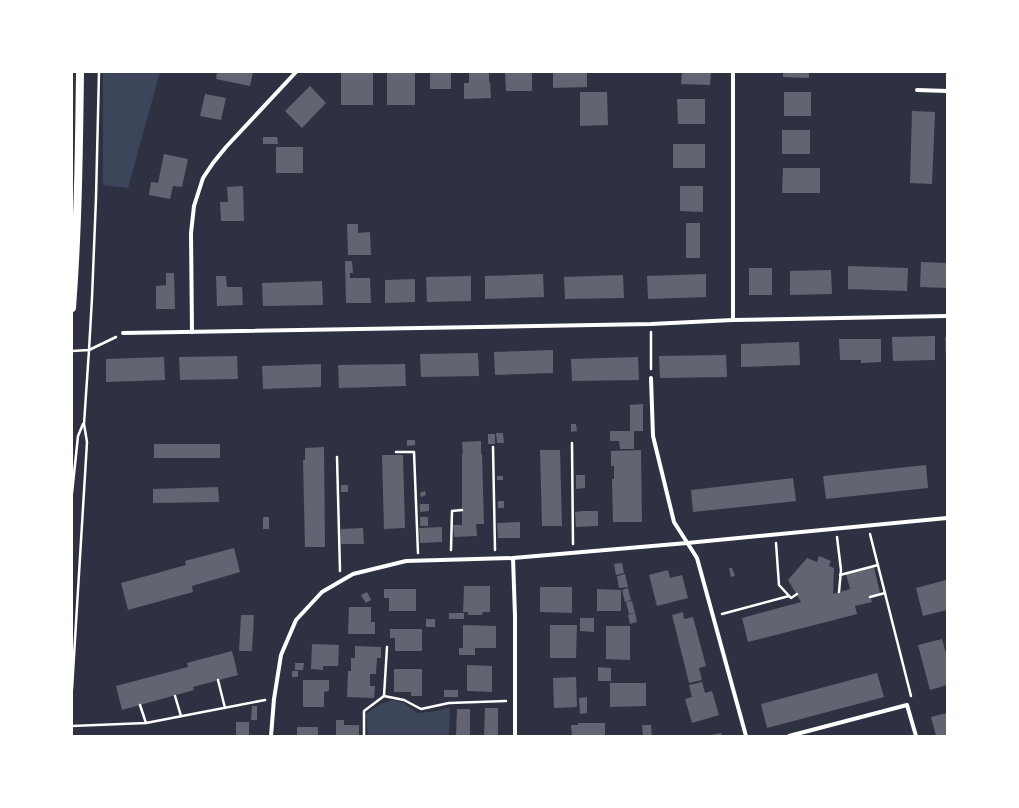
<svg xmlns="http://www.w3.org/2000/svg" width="1019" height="808" font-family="Commissioner,sans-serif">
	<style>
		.green { fill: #3c4559 }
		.building { fill: #626471 }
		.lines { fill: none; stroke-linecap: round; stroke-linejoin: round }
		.path { stroke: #fff; stroke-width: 2.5 }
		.minor { stroke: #fff; stroke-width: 4 }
		.secondary { stroke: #fff; stroke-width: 8 }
	</style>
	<rect width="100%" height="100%" fill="#2d3142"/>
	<g class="green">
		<path d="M103,72H160L128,188L103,185Z"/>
		<path d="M395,700L404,703L417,713L437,711L450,707L449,736H368L366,714C376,707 383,701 395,700Z"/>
	</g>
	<g class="building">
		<path d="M217,72H253L250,86L216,79Z"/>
		<rect x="341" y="72" width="32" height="33"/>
		<rect x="387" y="72" width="28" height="33"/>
		<rect x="430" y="72" width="21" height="17"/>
		<path d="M469,72H489V82H490L491,98L464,99V83H469Z"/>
		<path d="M505,72H532V91H506Z"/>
		<path d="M553,72H587V87L553,88Z"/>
		<path d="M682,72H711L710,85L681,84Z"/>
		<path d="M783,72H809V78L783,77Z"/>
		<path d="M310,86L326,103L302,128L285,111Z"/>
		<path d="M580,92H607L608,125L580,126Z"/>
		<rect x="784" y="92" width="27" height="24"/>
		<path d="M205,94L226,98L221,120L200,116Z"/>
		<path d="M677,99H705V124H678Z"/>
		<path d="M912,111L935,112L932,184L910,183Z"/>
		<rect x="782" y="130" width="28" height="24"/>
		<path d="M263,137H277L278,144H263Z"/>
		<rect x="673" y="144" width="32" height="24"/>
		<rect x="276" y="147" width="27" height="26"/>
		<path d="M164,154L188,159L182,187L173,186L170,199L149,195L151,182L158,183Z"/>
		<path d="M783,168H820V193H782Z"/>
		<path d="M243,186L244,221H221L220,202H228L227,187Z"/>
		<path d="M680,186H703V212L680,211Z"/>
		<rect x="686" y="223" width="14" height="35"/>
		<path d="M347,224H358V233L370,232L371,255H348Z"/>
		<path d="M345,261H352L353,273H350V278H370L371,303H346Z"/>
		<path d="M921,262L947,263V288L920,287Z"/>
		<path d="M848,266L908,268L907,291L848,289Z"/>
		<rect x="749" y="268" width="23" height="27"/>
		<path d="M831,270L832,294L790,295V271Z"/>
		<path d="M166,273H174L175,309H156V286L166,285Z"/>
		<path d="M543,274L544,297L485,299V276Z"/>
		<path d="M706,274V297L648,299L647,276Z"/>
		<path d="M623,275L624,298L565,299L564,277Z"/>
		<path d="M216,276H226L227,287H242L243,305L217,306Z"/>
		<path d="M471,276V301L427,302L426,277Z"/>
		<path d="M415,279V302L385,303V280Z"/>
		<path d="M322,281L323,305L263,306L262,283Z"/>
		<path d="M935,336V360L893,361L892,337Z"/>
		<path d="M945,337H947V359H946Z"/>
		<path d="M839,339H881V362L861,363V360H840Z"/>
		<path d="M799,342L800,365L741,367V344Z"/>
		<path d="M553,350V373L495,375L494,352Z"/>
		<path d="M478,353L479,376L421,377L420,354Z"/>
		<path d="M726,355L727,377L660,378L659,356Z"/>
		<path d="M237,356L238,379L180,380L179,357Z"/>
		<path d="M164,357L165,380L106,382V359Z"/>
		<path d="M638,357L639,380L572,381L571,359Z"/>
		<path d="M321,364V387L263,389L262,366Z"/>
		<path d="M405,364L406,386L339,388L338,365Z"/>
		<path d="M643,404V431H634V449H620L619,441H610V431H630V405Z"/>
		<path d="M571,424H576L577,431L571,432Z"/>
		<path d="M496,433H503L504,443H497Z"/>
		<rect x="488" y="434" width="7" height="10"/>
		<path d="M407,440H415V445L407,446Z"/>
		<path d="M481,441V454H482L484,524H476L477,536L454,537L453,525H462V454H463L462,442Z"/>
		<rect x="154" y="444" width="66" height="14"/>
		<path d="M324,447L325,547H305L303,460H305V448Z"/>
		<path d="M540,450H560L562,526H542Z"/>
		<path d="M641,450L642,522H613L612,479H614V466H611V451Z"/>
		<path d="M382,455H403L405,528L384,529Z"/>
		<path d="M926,465L928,488L826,499L823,476Z"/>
		<path d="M576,475H585V488L576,489Z"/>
		<rect x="497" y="476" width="6" height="4"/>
		<path d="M793,478L796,501L693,512L691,490Z"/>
		<rect x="341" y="485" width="7" height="7"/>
		<path d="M218,487L219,502L153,503V489Z"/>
		<path d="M425,491L426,495L421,497L420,493Z"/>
		<rect x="498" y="501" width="6" height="7"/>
		<path d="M420,504H429V511L420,512Z"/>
		<path d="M583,511H598V526L576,527L575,512Z"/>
		<rect x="263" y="517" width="6" height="12"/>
		<rect x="420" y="517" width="8" height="9"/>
		<path d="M520,522V538H498L497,523Z"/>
		<path d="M442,527V542L420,543L419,528Z"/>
		<path d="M363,528L364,544H341V529Z"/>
		<path d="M234,548L240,572L192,586L193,592L128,610L121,583L186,565L185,561Z"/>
		<path d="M819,556L831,561L829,566L834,568L833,594L850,589L846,574L874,567L880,593L870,596L872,602L855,606L857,614L748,642L742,618L801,602L788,580L807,558L817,562Z"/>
		<path d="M622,563L624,573L616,575L614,564Z"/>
		<path d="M729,568H732L735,576L731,577Z"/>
		<path d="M668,570L670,578L682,575L688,598L657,606L649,575Z"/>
		<path d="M625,574L628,587L619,588L617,576Z"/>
		<path d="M946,580L947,584V610L923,616L916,588Z"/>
		<path d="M464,586H490V612H483L482,615H468V612H463Z"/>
		<path d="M540,587H572V613L540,612Z"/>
		<path d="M628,588L631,600L625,602L622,590Z"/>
		<path d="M384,589H416V611H389V598H384Z"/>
		<path d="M597,589L621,590V611H597Z"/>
		<path d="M367,592L371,600L366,603L361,595Z"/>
		<path d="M632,601L635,613L629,614L626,602Z"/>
		<path d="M349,607H371V622H375V634H348Z"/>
		<path d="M683,612L684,619L693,617L706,666L699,668L702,680L689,683L672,615Z"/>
		<rect x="449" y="613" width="15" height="6"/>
		<path d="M635,613L637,622L630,624L628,615Z"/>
		<path d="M241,615H254L252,651H239Z"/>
		<path d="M580,618H594V632L580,631Z"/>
		<rect x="426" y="619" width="9" height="8"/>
		<path d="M463,625L496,626V648H475V655H459V648H463Z"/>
		<path d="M550,625H577L576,658H550Z"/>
		<path d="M606,626H630V660L606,659Z"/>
		<path d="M390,629H422V651H395V638H390Z"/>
		<path d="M942,639L947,657V685L930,690L918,645Z"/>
		<path d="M312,644L339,645L338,666H323V670L311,669Z"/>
		<path d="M355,646L381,647V658H377L376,674H370V686H375L374,698L347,697L348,671H351V658H355Z"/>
		<path d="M232,651L238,675L193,687L194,690L122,710L116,686L188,667L187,663Z"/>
		<path d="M295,663H304L303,670H295Z"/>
		<path d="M467,665L492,666V692L467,691Z"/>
		<path d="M598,667L611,668V681H598Z"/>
		<path d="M394,669H422V696H411V692H394Z"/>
		<rect x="292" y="671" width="6" height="6"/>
		<path d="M877,673L884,697L767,728L761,704Z"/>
		<path d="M576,677L577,707L554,708L553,678Z"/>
		<path d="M303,680H329V691L324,692V707H303Z"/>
		<path d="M702,682L705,693L712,691L719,715L692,723L685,699L692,697L689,685Z"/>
		<path d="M610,683H646V706L610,707Z"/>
		<rect x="444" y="690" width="14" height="7"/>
		<path d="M587,697V713L580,714L579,698Z"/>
		<path d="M252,706H257V720H251Z"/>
		<path d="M485,708H498V736H484Z"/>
		<path d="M457,709H470V736H456Z"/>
		<path d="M947,713V736H936L931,717Z"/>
		<path d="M336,720H344V725H359V736H336Z"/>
		<rect x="236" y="722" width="13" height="14"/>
		<path d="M578,723H605V736H572L571,725H578Z"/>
		<path d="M642,725H651L652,736H643Z"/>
		<rect x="297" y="727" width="21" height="9"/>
		<path d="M721,733L722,736H711V735Z"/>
	</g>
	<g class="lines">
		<g class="path">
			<path d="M651,332V369"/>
			<path d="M72,351L89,350L116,337"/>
			<path d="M572,443L573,544"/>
			<path d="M493,447L495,550"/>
			<path d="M396,452H414L418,553"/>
			<path d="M337,457L340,571"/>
			<path d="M72,493L78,436L83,424"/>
			<path d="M870,534L911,696"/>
			<path d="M837,537L841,570L839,592"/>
			<path d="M776,543L779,585L791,598L797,594"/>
			<path d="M451,550L452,511L462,510"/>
			<path d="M840,575L878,565"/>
			<path d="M870,597L885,593"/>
			<path d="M722,614L789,596"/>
			<path d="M387,647L384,696L404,700L421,709L449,703L506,701"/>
			<path d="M218,680L225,708"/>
			<path d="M72,689L87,442L84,424L89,350L92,298L96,198L99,72"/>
			<path d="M175,696L181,716"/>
			<path d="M140,705L146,723"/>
			<path d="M72,726L146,723L265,700"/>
			<path d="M364,736V711L384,696"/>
		</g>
		<g class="minor">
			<path d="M917,90L947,91"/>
			<path d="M733,320V72"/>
			<path d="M192,332L191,233L194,206L203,178L213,163L226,147L296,72"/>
			<path d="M123,333L651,324L733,320L947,316"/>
			<path d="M651,378L653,436L674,522L697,558L746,736"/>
			<path d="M513,558L515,616V736"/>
			<path d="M271,736L274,699L281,655L296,620L322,592L353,574L406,561L513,558L687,543L947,518"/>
			<path d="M789,736L907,705L916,736"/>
		</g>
		<path class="secondary" d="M72,308C78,229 79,151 80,72"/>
	</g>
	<rect width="1019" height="808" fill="none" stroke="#ffffff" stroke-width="146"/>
</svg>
